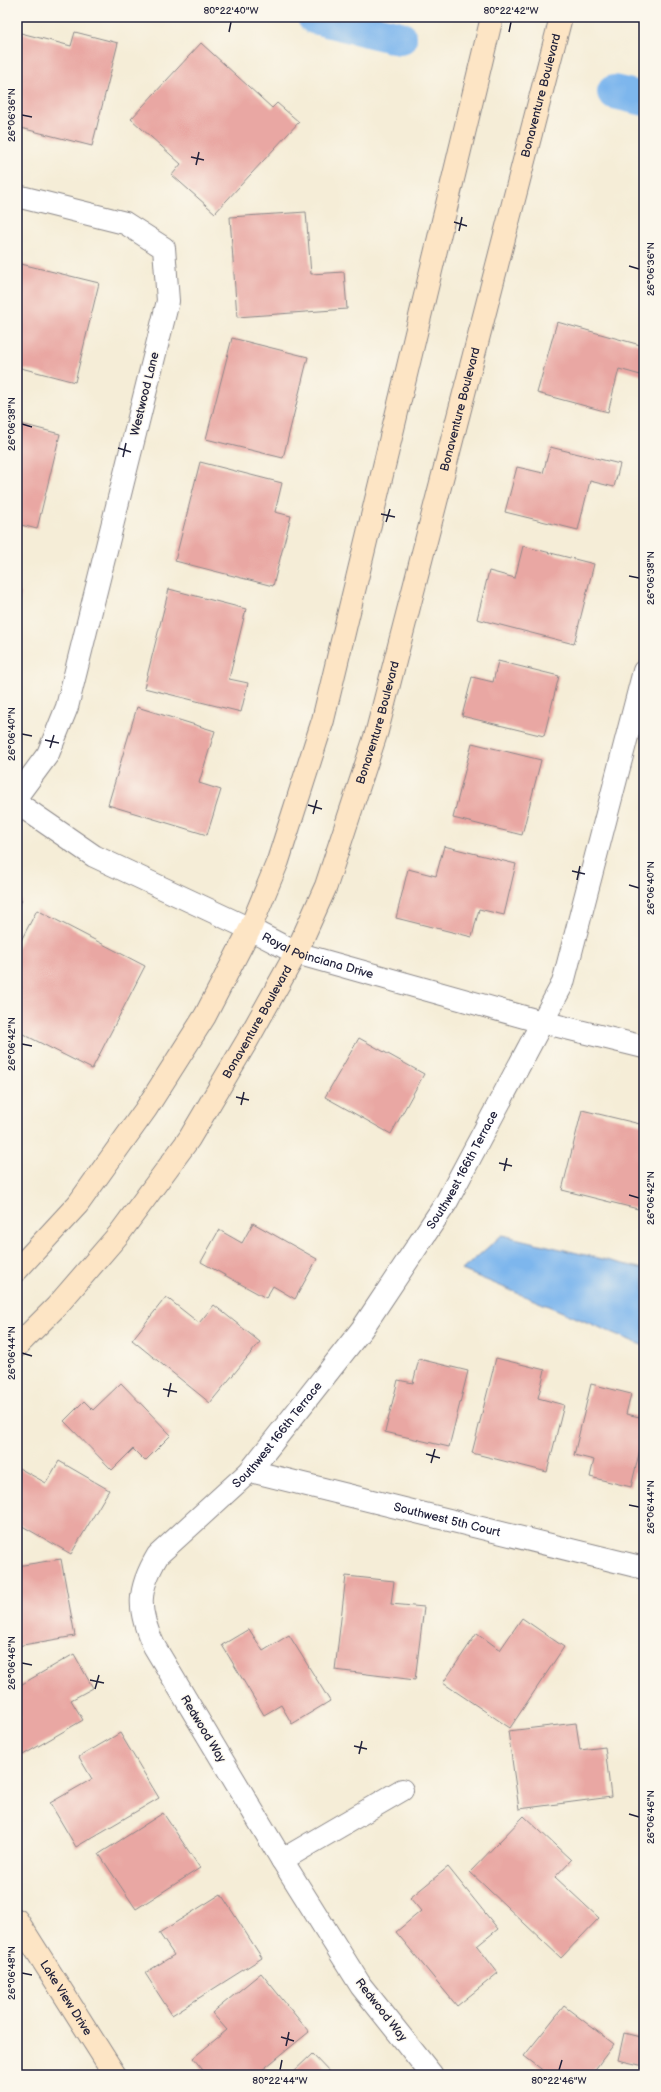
<svg xmlns="http://www.w3.org/2000/svg" width="661" height="2092" font-family="'Balsamiq Sans',sans-serif">
	<style>
		.water { fill: #7db6ed; stroke: #506c94 }
		.lines { fill: none; stroke-linecap: round; stroke-linejoin: round }
		.canal { stroke: #7db6ed; stroke-width: 34 }
		.building { fill: #e9a7a3 }
		.street-casing { stroke: #8c8889; stroke-width: 24 }
		.secondary-casing { stroke: #8c8889; stroke-width: 24 }
		.street { stroke: #fff; stroke-width: 22 }
		.secondary { stroke: #fde5c5; stroke-width: 22 }
		.ticks { fill: none; stroke: #22223b; stroke-width: 1.5 }
		.labels { text-anchor: middle; dominant-baseline: central; stroke-width: 3; stroke-linejoin: round; paint-order: stroke }
		.street-label { font-size: 12px; fill: #22223b; stroke: #fbf7ec }
		.neatline { fill: none; stroke: #22223b; stroke-width: 1.5 }
		.ticks-label { font-size: 10px; text-anchor: middle; fill: #22223b }
	</style>
	<rect width="100%" height="100%" fill="#fbf7ec"/>
	<filter id="ink" filterUnits="userSpaceOnUse"><feTurbulence type="fractalNoise" baseFrequency=".025" numOctaves="2"/><feDisplacementMap in="SourceGraphic" scale="8" xChannelSelector="R" yChannelSelector="G"/><feConvolveMatrix kernelMatrix="1 2 1 2 8 2 1 2 1" color-interpolation-filters="sRGB"/></filter>
	<filter id="wash" filterUnits="userSpaceOnUse"><feTurbulence type="fractalNoise" baseFrequency=".012" numOctaves="4" result="noise"/><feDisplacementMap in="SourceGraphic" scale="16" xChannelSelector="R" yChannelSelector="G"/><feGaussianBlur stdDeviation="0.9" result="paint"/><feColorMatrix in="noise" values="0 0 0 0 0 0 0 0 0 0 0 0 0 0 0 0 0 1.4 0 .05"/><feComposite in="paint" operator="in"/></filter>
	<g filter="url(#wash)">
		<rect width="100%" height="100%" fill="#f5edd7"/>
		<path class="water" d="M502,1235L644,1269V1346L462,1270Z"/>
		<g class="lines">
			<g class="canal">
				<path d="M314,17L400,38"/>
				<path d="M614,92L644,99"/>
			</g>
		</g>
		<g id="blocks">
			<g class="building">
				<path d="M17,32L71,46L75,32L118,43L92,146L17,127Z"/>
				<path d="M201,43L272,108L277,103L299,122L215,213L172,175L181,164L131,119Z"/>
				<path d="M306,212L311,274L344,272L347,309L237,317L230,217Z"/>
				<path d="M17,263L99,283L75,382L17,367Z"/>
				<path d="M557,322L644,346V376L619,369L608,412L537,393Z"/>
				<path d="M232,338L308,357L283,458L206,439Z"/>
				<path d="M17,423L60,434L37,529L17,524Z"/>
				<path d="M550,447L620,464L614,487L590,481L578,530L505,512L517,467L543,473Z"/>
				<path d="M200,462L282,483L275,512L291,516L273,586L175,561Z"/>
				<path d="M523,546L594,564L574,644L477,619L489,571L515,578Z"/>
				<path d="M169,589L246,609L229,679L248,683L241,712L144,688Z"/>
				<path d="M17,592L21,593L18,608H17Z"/>
				<path d="M498,661L559,676L544,736L462,716L472,677L493,682Z"/>
				<path d="M137,707L215,731L199,783L221,790L207,835L108,805Z"/>
				<path d="M472,743L541,760L522,835L453,818Z"/>
				<path d="M444,846L516,864L504,915L479,909L472,937L396,918L408,869L436,876Z"/>
				<path d="M17,897L22,901L17,907Z"/>
				<path d="M37,910L145,966L92,1069L17,1031V948Z"/>
				<path d="M643,965H644V982L640,981Z"/>
				<path d="M359,1038L424,1074L391,1134L325,1097Z"/>
				<path d="M582,1110L644,1125V1185L638,1209L562,1190Z"/>
				<path d="M253,1223L317,1259L295,1299L273,1286L266,1298L201,1262L219,1230L242,1243Z"/>
				<path d="M166,1297L199,1323L214,1305L260,1342L210,1403L132,1340Z"/>
				<path d="M496,1358L545,1370L538,1398L564,1405L547,1472L472,1453Z"/>
				<path d="M419,1359L468,1371L449,1447L385,1432L398,1380L413,1383Z"/>
				<path d="M121,1383L171,1435L145,1461L133,1449L112,1470L64,1421L84,1401L93,1410Z"/>
				<path d="M591,1384L631,1394L626,1414L644,1418V1433L631,1487L590,1477L594,1460L574,1455Z"/>
				<path d="M59,1461L109,1490L71,1554L17,1523V1467L46,1483Z"/>
				<path d="M61,1559L75,1636L17,1646V1566Z"/>
				<path d="M346,1576L394,1581L391,1604L424,1607L415,1680L335,1670Z"/>
				<path d="M522,1618L564,1647L510,1728L443,1683L477,1633L500,1650Z"/>
				<path d="M249,1629L263,1651L289,1635L330,1701L292,1724L281,1705L264,1715L222,1645Z"/>
				<path d="M74,1654L93,1688L71,1700L83,1720L23,1755L17,1745V1719L21,1717L17,1710V1687Z"/>
				<path d="M576,1723L580,1750L605,1747L611,1797L519,1809L508,1731Z"/>
				<path d="M120,1733L159,1798L76,1847L50,1803L92,1779L79,1757Z"/>
				<path d="M163,1813L200,1868L136,1909L99,1854Z"/>
				<path d="M524,1816L571,1860L555,1877L599,1918L561,1958L470,1872Z"/>
				<path d="M448,1867L498,1929L477,1946L498,1973L457,2006L396,1932L421,1911L410,1898Z"/>
				<path d="M221,1894L262,1958L172,2015L145,1973L174,1955L159,1933Z"/>
				<path d="M261,1973L309,2032L256,2075H207L193,2058L227,2030L212,2013Z"/>
				<path d="M564,2006L614,2044L591,2075H549L524,2056Z"/>
				<path d="M624,2033L644,2038V2066L618,2060Z"/>
				<path d="M312,2054L332,2075H290Z"/>
			</g>
		</g>
	</g>
	<g filter="url(#ink)">
		<use href="#blocks" fill-opacity="0" stroke="#8c8889" stroke-width="1"/>
		<g class="lines">
			<defs>
				<g id="street">
					<path d="M17,196L125,223L164,248L168,301L67,707L48,754L17,796"/>
					<path id="s1" d="M17,803L94,856L250,929L296,953L542,1022L644,1047"/>
					<path id="s2" d="M250,1471L644,1568"/>
					<path d="M282,1860L402,1790"/>
					<path id="s3" d="M432,2075L361,1986L282,1860L154,1646C137,1610 137,1590 158,1555L250,1471L362,1329L446,1203L563,983L644,671"/>
				</g>
				<g id="secondary">
					<path d="M17,1270L78,1204L146,1109L205,1016L250,929L278,861L323,720L492,17"/>
					<path id="s4" d="M17,1346L56,1307L119,1234L189,1139L247,1041L296,953L326,886L377,731L561,17"/>
					<path id="s5" d="M17,1920L115,2075"/>
				</g>
			</defs>
			<use href="#street" class="street-casing"/>
			<use href="#secondary" class="secondary-casing"/>
			<use href="#street" class="street"/>
			<use href="#secondary" class="secondary"/>
		</g>
	</g>
	<path class="ticks" d="M229,32L231,22M509,32L511,22M22,115L32,117M191,157L204,160M196,165L199,152M454,222L467,226M459,231L462,217M629,266L639,269M22,424L32,427M118,448L131,452M123,457L126,443M381,514L395,517M386,522L390,509M629,576L639,578M22,734L32,736M45,740L59,743M50,748L54,735M308,805L322,809M313,814L317,800M572,871L585,874M577,880L580,866M629,885L639,888M22,1044L32,1046M236,1097L249,1100M241,1105L244,1092M499,1163L512,1166M504,1171L507,1158M629,1195L639,1198M22,1353L32,1356M163,1389L177,1392M168,1397L171,1383M426,1454L440,1458M431,1463L435,1449M629,1505L639,1507M22,1663L32,1665M90,1680L104,1683M95,1689L99,1675M354,1746L367,1749M359,1754L362,1741M629,1814L639,1817M22,1973L32,1975M281,2037L294,2041M286,2046L289,2032M280,2070L282,2060M559,2070L562,2060"/>
	<g class="labels">
		<g class="street-label">
			<text stroke="none"><textPath href="#s4" startOffset="1377">Bonaventure Boulevard</textPath></text>
			<text transform="translate(145 394) rotate(-76)">Westwood Lane</text>
			<text stroke="none"><textPath href="#s4" startOffset="1053">Bonaventure Boulevard</textPath></text>
			<text stroke="none"><textPath href="#s4" startOffset="729">Bonaventure Boulevard</textPath></text>
			<text stroke="none"><textPath href="#s1" startOffset="339">Royal Poinciana Drive</textPath></text>
			<text stroke="none"><textPath href="#s4" startOffset="405">Bonaventure Boulevard</textPath></text>
			<text stroke="none"><textPath href="#s3" startOffset="1102">Southwest 166th Terrace</textPath></text>
			<text stroke="none"><textPath href="#s3" startOffset="778">Southwest 166th Terrace</textPath></text>
			<text stroke="none"><textPath href="#s2" startOffset="203">Southwest 5th Court</textPath></text>
			<text transform="translate(203 1729) rotate(59)">Redwood Way</text>
			<text stroke="none"><textPath href="#s5" startOffset="92">Lake View Drive</textPath></text>
			<text transform="translate(381 2010) rotate(52)">Redwood Way</text>
		</g>
	</g>
	<rect width="661" height="2092" fill="none" stroke="#fbf7ec" stroke-width="44"/>
	<rect x="22" y="22" width="617" height="2048" class="neatline"/>
	<g class="ticks-label">
		<text x="231" y="14">80°22'40"W</text>
		<text x="511" y="14">80°22'42"W</text>
		<text transform="translate(11 115) rotate(-90)" y="4">26°06'36"N</text>
		<text transform="translate(650 269) rotate(-90)" y="4">26°06'36"N</text>
		<text transform="translate(11 424) rotate(-90)" y="4">26°06'38"N</text>
		<text transform="translate(650 578) rotate(-90)" y="4">26°06'38"N</text>
		<text transform="translate(11 734) rotate(-90)" y="4">26°06'40"N</text>
		<text transform="translate(650 888) rotate(-90)" y="4">26°06'40"N</text>
		<text transform="translate(11 1044) rotate(-90)" y="4">26°06'42"N</text>
		<text transform="translate(650 1198) rotate(-90)" y="4">26°06'42"N</text>
		<text transform="translate(11 1353) rotate(-90)" y="4">26°06'44"N</text>
		<text transform="translate(650 1507) rotate(-90)" y="4">26°06'44"N</text>
		<text transform="translate(11 1663) rotate(-90)" y="4">26°06'46"N</text>
		<text transform="translate(650 1817) rotate(-90)" y="4">26°06'46"N</text>
		<text transform="translate(11 1973) rotate(-90)" y="4">26°06'48"N</text>
		<text x="280" y="2084">80°22'44"W</text>
		<text x="559" y="2084">80°22'46"W</text>
	</g>
</svg>
